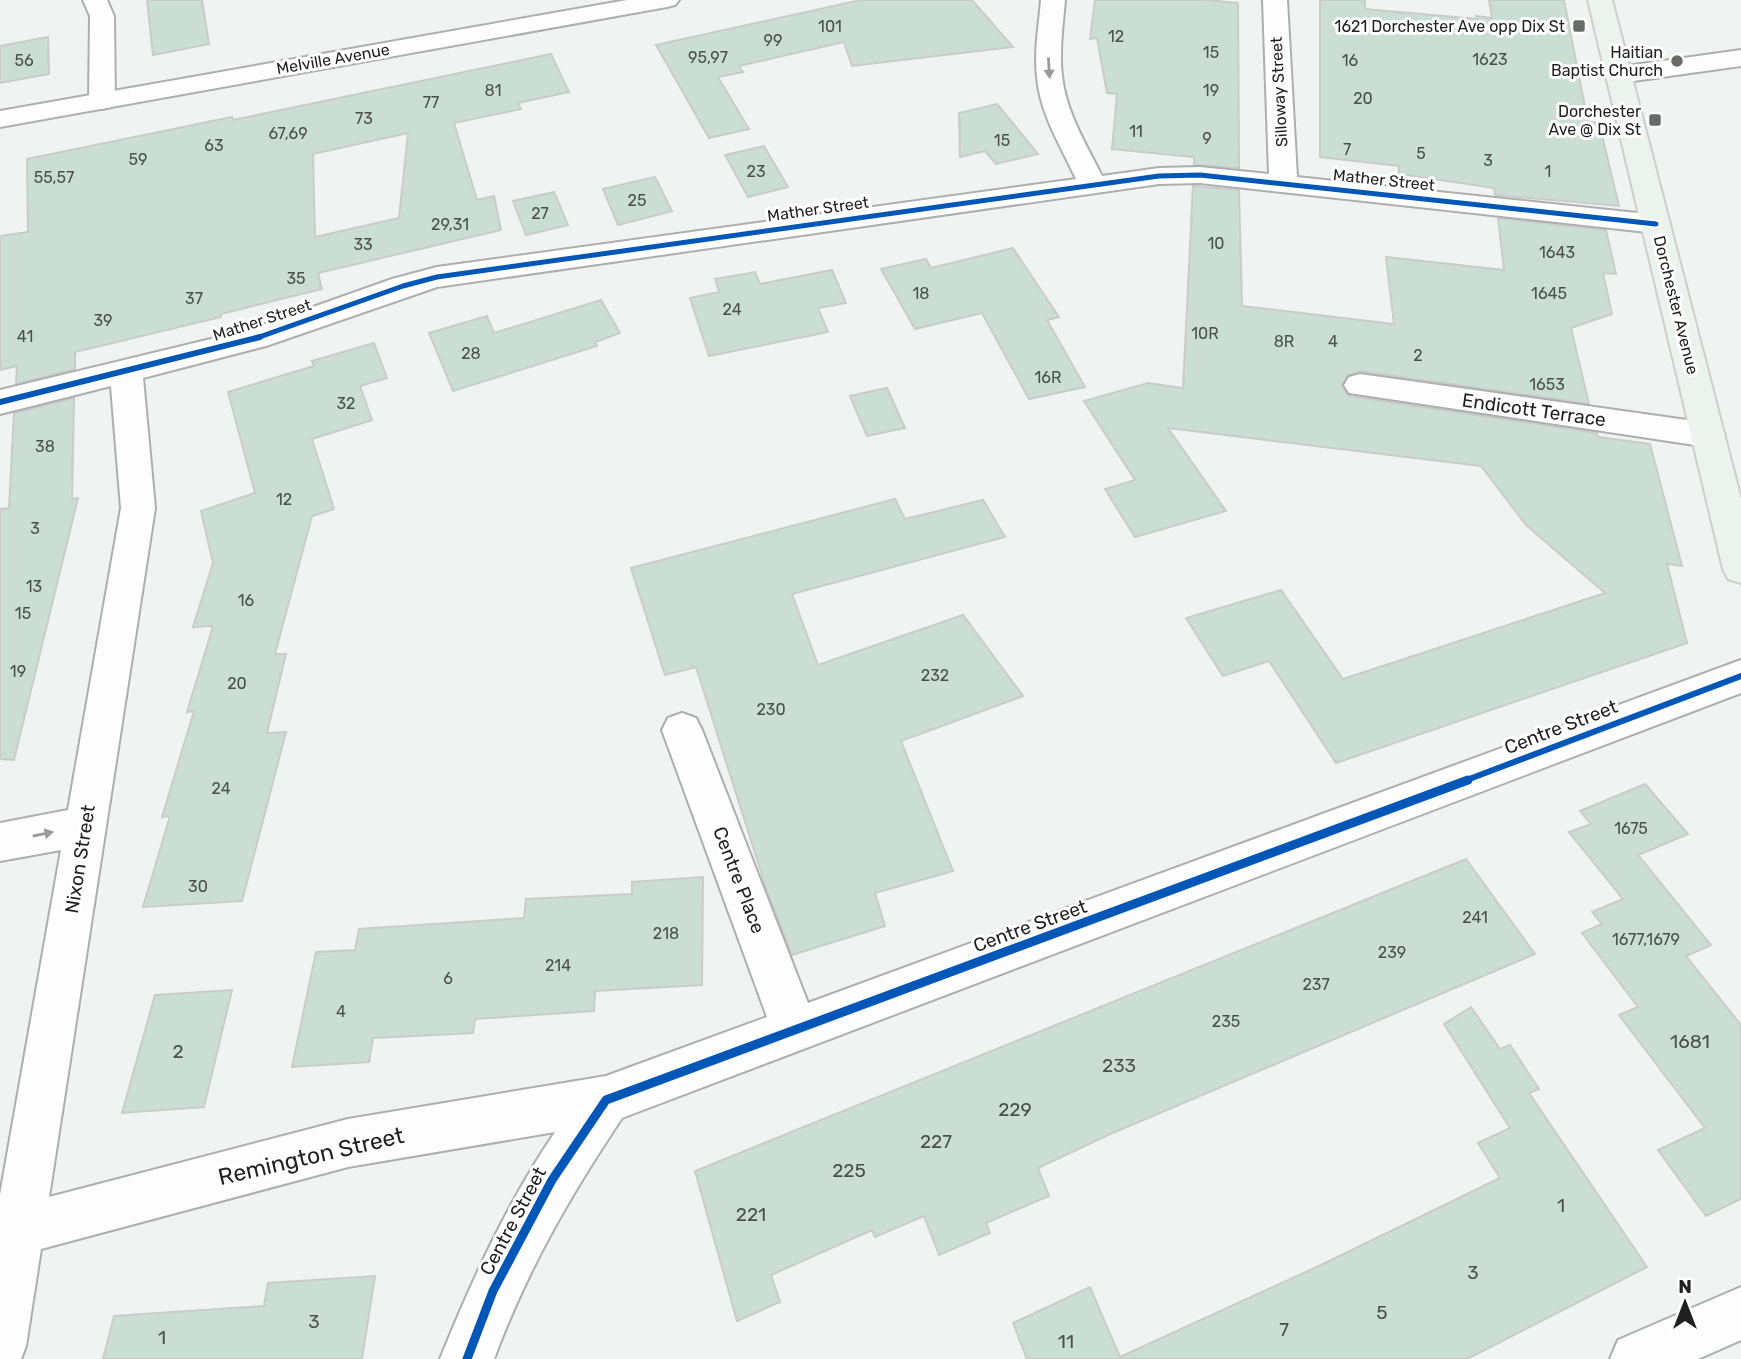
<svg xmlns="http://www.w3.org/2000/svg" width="1741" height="1359" font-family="Rubik,sans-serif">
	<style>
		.building { fill: #cbded3; stroke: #caccca; stroke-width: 2; fill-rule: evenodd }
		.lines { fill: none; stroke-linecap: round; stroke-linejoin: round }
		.minor-casing { stroke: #adafae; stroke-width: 4 }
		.tertiary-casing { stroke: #adafae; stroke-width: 4 }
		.primary-casing { stroke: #cdcecd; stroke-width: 4 }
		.minor { fill: #fdfdfd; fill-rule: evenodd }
		.tertiary { fill: #fdfdfd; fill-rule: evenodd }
		.primary { fill: #ecf3ee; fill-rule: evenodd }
		.cycleway-far2-casing { stroke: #fff; stroke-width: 9 }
		.cycleway-far1-casing { stroke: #fff; stroke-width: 10 }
		.cycleway-casing { stroke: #fff; stroke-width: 13 }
		.cycleway-far2 { stroke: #0057b8; stroke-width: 5 }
		.cycleway-far1 { stroke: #0057b8; stroke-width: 6 }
		.cycleway { stroke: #0057b8; stroke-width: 9 }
		.oneway { fill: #999a99 }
		.poi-dot { fill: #686a68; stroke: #fff; stroke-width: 2.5 }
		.labels { text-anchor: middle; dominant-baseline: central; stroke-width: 6; stroke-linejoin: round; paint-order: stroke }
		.number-label { font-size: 16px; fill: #4a504c }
		.far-poi-label { font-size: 16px; fill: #1f201f; stroke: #fff; text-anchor: end }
		.far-street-label { font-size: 16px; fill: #1f201f; stroke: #fff }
		.street-label { font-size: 19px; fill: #1f201f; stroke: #fff }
		.near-number-label { font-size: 19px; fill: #4a504c }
		.near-street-label { font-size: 23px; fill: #1f201f; stroke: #fff }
	</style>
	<rect width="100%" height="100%" fill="#eff3f1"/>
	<g class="building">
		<path d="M147,0H202L209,44L153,55Z"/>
		<path d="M861,0H972L1013,47L852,66L844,42L739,66L743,72L718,77L749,129L709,138L656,45Z"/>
		<path d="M1095,0H1206L1238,3L1239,168L1194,165V157L1112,149L1117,94L1107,93L1097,38L1090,39Z"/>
		<path d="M1320,0H1365V9L1477,19L1476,16L1492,18L1489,0H1564L1588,122L1599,123L1619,206L1495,195L1494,188L1399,174V166L1320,157Z"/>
		<path d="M48,37L49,74L0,83V46Z"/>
		<path d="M551,54L569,92L518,103L521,109L454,123L477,200L494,196L501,230L318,273L322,289L221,314V317L75,352V369L16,384L17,366L0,370V236L28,232L27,159L232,117L233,120ZM408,133L399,218L315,237L313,154Z"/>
		<path d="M997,104L1038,154L996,164L985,151L960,157L959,113Z"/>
		<path d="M764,146L788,187L748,197L725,155Z"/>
		<path d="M655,177L672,211L618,225L603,189Z"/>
		<path d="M1193,186L1239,190L1242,306L1394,324L1386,257L1504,270L1498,218L1606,230L1616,274L1603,273L1612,314L1571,328L1589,404L1360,371L1347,376L1342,386L1349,396L1597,433L1598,437L1650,444L1682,566L1667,564L1687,643L1336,763L1269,661L1223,676L1186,618L1281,590L1343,679L1605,593L1526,525L1481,466L1168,428L1226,511L1135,537L1105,489L1135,480L1084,401L1148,383L1183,388Z"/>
		<path d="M554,192L568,225L526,235L513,201Z"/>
		<path d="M1013,248L1059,317L1047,320L1085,387L1029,399L982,313L915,329L881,269L926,259L931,268Z"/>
		<path d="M832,270L846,303L818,308L828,332L709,356L690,298L719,292L715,279L755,272L760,284Z"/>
		<path d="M601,300L620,333L595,342L597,346L453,391L429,333L487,316L494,333Z"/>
		<path d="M374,343L387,378L360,386L372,420L312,439L334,509L312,516L275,654H286L267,733L286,732L242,901L143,907L170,816L162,817L194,711L187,712L213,626L193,627L213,563L201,511L255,493L228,392L314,366L312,361Z"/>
		<path d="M887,388L905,428L867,436L850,396Z"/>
		<path d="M74,398L72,499L78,498L14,760L0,759V509L9,508L14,413Z"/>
		<path d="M895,499L905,519L983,500L1005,537L792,594L818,665L963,615L1023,696L901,741L953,871L875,893L885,926L792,955L767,891L696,667L665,675L631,568Z"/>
		<path d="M1645,784L1688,834L1638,855L1711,945L1686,956L1741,1025V1199L1706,1216L1658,1150L1705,1128L1619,1015L1638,1007L1582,933L1602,924L1592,912L1623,899L1569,832L1591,824L1580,811Z"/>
		<path d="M1466,859L1535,954L1108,1135L1038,1168L1049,1196L986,1223L990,1233L939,1255L924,1216L875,1237L872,1230L771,1275L780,1302L737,1321L695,1171Z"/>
		<path d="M703,877L702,985L595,991L594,1011L475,1019L473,1033L373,1038L369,1062L292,1067L316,952L355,950L359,929L524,918L526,899L632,894V882Z"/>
		<path d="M232,990L204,1107L122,1113L155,995Z"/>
		<path d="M1471,1007L1500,1049L1510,1045L1539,1089L1529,1093L1647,1267L1467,1359H1027L1013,1323L1090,1287L1120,1357L1321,1265L1500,1178L1478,1143L1510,1128L1444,1024Z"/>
		<path d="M375,1276L362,1359H103L114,1316L264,1306L268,1283Z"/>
	</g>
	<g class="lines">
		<defs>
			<g id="minor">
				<path d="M83,0H107L114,16L115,101L111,107L102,109L93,107L89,101L90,16Z"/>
				<path d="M1041,0H1065C1063,25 1059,51 1062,76C1066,112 1086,144 1102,176L1159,168L1200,167L1269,174L1263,0H1287L1297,177L1656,215L1666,218L1670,224L1666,230L1656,233L1200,183L1159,184L437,287L266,346L143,378L155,508L49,1197L348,1119L606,1076L767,1017L662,730L668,718L682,713L696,718L702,730L808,1003L1741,660V693L622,1118C570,1196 527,1270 494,1359H440C472,1280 507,1203 555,1132L348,1167L41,1249L26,1346L21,1359H0V1195L61,850L0,861V823L68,810L121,508L111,386L0,414V390L248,330L392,279L437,267L1076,179C1061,146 1040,114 1037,77C1034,51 1039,25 1041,0Z"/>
				<path d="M1741,50V66L1619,83L1610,80L1606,75L1610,70L1619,67Z"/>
				<path d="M1360,374L1708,423L1720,427L1725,435L1720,443L1708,447L1349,393L1344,385L1349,377Z"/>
				<path d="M1741,1287V1340L1698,1359H1610L1618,1340Z"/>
			</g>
			<path id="tertiary" d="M627,0H679L675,5L667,7L0,127V111Z"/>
			<path id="primary" d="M1588,0H1612L1741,499V583L1728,579L1723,569Z"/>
		</defs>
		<use href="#minor" class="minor-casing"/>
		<use href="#tertiary" class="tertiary-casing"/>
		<use href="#primary" class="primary-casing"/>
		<use href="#minor" class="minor"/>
		<use href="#tertiary" class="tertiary"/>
		<use href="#primary" class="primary"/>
		<defs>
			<path id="cycleway-far2" d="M254,339L403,286L437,277L1159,176L1200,175L1656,224"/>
			<g id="cycleway-far1">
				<path d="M0,402L260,337"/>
				<path d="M1464,781L1741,676"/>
			</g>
			<path id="cycleway" d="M467,1359L493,1291L552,1180L606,1100L1468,780"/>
		</defs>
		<use href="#cycleway-far2" class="cycleway-far2-casing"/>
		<use href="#cycleway-far1" class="cycleway-far1-casing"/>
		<use href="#cycleway" class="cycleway-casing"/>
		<use href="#cycleway-far2" class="cycleway-far2"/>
		<use href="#cycleway-far1" class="cycleway-far1"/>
		<use href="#cycleway" class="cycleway"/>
	</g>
	<defs><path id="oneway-solid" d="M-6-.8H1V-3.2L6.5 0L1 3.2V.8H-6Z" transform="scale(1.75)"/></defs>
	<g class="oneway">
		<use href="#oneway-solid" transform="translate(1049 68) rotate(87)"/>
		<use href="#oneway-solid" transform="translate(43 834) rotate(-11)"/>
	</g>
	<g class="poi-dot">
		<rect x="1572" y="19" width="14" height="14" rx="3.5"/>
		<circle cx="1677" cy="61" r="7"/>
		<rect x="1648" y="113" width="14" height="14" rx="3.5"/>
	</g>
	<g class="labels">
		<g class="number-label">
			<text x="830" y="26">101</text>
			<text x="1116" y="36">12</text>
			<text x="773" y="40">99</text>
			<text x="1211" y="52">15</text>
			<text x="708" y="57">95,97</text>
			<text x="1490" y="59">1623</text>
			<text x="24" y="60">56</text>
			<text x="1350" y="60">16</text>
			<text x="493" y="90">81</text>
			<text x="1211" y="90">19</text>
			<text x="1363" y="98">20</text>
			<text x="431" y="102">77</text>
			<text x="364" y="118">73</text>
			<text x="1136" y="131">11</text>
			<text x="288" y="133">67,69</text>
			<text x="1207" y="138">9</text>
			<text x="1002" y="140">15</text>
			<text x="214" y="145">63</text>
			<text x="1347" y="149">7</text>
			<text x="1421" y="153">5</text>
			<text x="138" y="159">59</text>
			<text x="1488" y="160">3</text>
			<text x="756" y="171">23</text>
			<text x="1548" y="171">1</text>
			<text x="54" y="177">55,57</text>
			<text x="637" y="200">25</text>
			<text x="540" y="213">27</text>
			<text x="450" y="224">29,31</text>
			<text x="1216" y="243">10</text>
			<text x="363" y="244">33</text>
			<text x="1557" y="252">1643</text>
			<text x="296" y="278">35</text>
			<text x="921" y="293">18</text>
			<text x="1549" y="293">1645</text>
			<text x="194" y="298">37</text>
			<text x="732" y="309">24</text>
			<text x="103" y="320">39</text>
			<text x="1205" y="333">10R</text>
			<text x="25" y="336">41</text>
			<text x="1284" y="341">8R</text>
			<text x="1333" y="341">4</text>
			<text x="471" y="353">28</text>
			<text x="1418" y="355">2</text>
			<text x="1048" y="377">16R</text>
			<text x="1547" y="384">1653</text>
			<text x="346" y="403">32</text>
			<text x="45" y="446">38</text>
			<text x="284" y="499">12</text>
			<text x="35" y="528">3</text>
			<text x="34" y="586">13</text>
			<text x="246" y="600">16</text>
			<text x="23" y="613">15</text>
			<text x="18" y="671">19</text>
			<text x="935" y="675">232</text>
			<text x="237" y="683">20</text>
			<text x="771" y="709">230</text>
			<text x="221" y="788">24</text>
			<text x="1631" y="828">1675</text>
			<text x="198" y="886">30</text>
			<text x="1475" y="917">241</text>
			<text x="666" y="933">218</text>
			<text x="1646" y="939">1677,1679</text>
			<text x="1392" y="952">239</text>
			<text x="558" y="965">214</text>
			<text x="448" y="978">6</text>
			<text x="1316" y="984">237</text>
			<text x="341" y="1011">4</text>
			<text x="1226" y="1021">235</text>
		</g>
		<g class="far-poi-label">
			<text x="1565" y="26">1621 Dorchester Ave opp Dix St</text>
			<text x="1663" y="52">Haitian<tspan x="1663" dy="18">Baptist Church</tspan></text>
			<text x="1641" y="111">Dorchester<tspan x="1641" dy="18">Ave @ Dix St</tspan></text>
		</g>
		<g class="far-street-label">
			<text transform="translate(333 59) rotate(-10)">Melville Avenue</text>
			<text transform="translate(1279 92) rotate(-93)">Silloway Street</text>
			<text transform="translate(1384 180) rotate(6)">Mather Street</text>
			<text transform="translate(818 209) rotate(-8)">Mather Street</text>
			<text transform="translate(1676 305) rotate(76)">Dorchester Avenue</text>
			<text transform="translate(262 320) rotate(-18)">Mather Street</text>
		</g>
		<g class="street-label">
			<text transform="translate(1534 410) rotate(8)">Endicott Terrace</text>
			<text transform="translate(1561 727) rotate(-21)">Centre Street</text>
			<text transform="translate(80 859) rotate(-81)">Nixon Street</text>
			<text transform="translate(739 880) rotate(69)">Centre Place</text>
			<text transform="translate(1030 926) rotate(-20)">Centre Street</text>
			<text transform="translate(513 1221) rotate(-62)">Centre Street</text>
		</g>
		<g class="near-number-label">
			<text x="1690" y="1041">1681</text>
			<text x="178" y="1051">2</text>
			<text x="1119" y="1065">233</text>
			<text x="1015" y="1109">229</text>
			<text x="936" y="1141">227</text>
			<text x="849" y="1170">225</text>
			<text x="1561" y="1205">1</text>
			<text x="751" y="1214">221</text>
			<text x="1473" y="1272">3</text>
			<text x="1382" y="1312">5</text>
			<text x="314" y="1321">3</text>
			<text x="1284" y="1329">7</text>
			<text x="162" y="1337">1</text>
			<text x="1066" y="1341">11</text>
		</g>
		<g class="near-street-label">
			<text transform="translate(311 1156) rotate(-13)">Remington Street</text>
		</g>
	</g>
	<g transform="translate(1685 1303)" stroke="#ffffff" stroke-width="5" paint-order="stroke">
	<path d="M0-5L12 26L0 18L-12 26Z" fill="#1f201f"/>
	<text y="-10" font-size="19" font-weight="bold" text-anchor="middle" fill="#1f201f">N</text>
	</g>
</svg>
